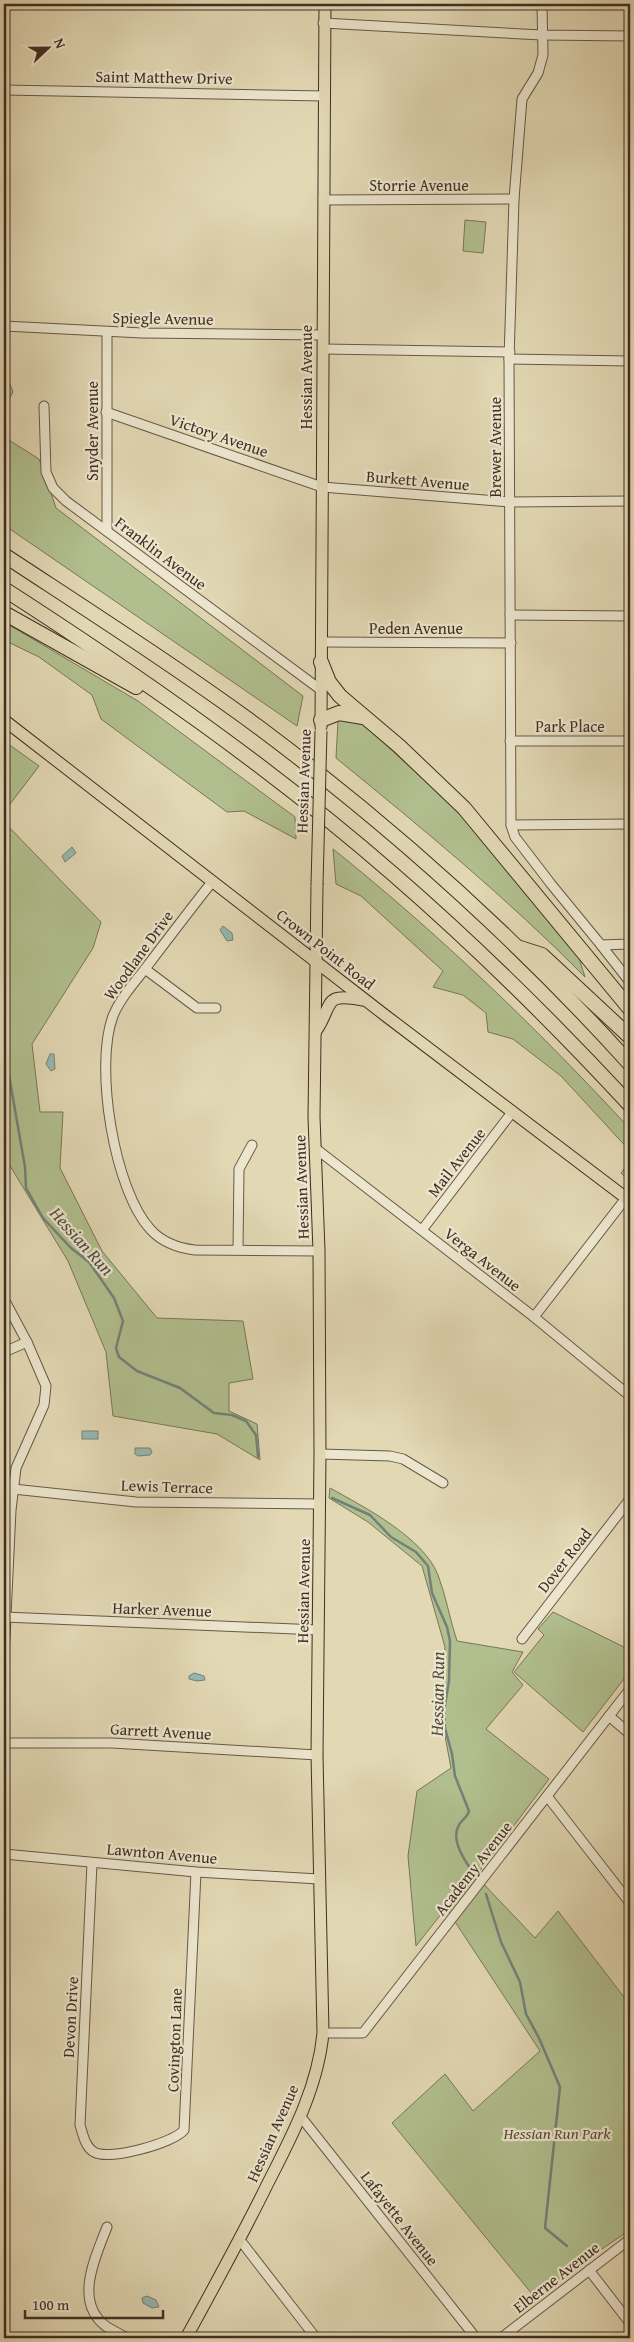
<svg xmlns="http://www.w3.org/2000/svg" width="634" height="2342" font-family="'Gentium Book Plus',serif">
	<style>
		.green { fill: #b1bf8e; stroke: #787658 }
		.water { fill: #96b9b3; stroke: #748179 }
		.lines { fill: none; stroke-linecap: round; stroke-linejoin: round }
		.stream { stroke: #748179; stroke-width: 2.5 }
		.minor-casing { stroke: #685847; stroke-width: 11 }
		.major-casing { stroke: #402e23; stroke-width: 13 }
		.highway-casing { stroke: #402e23; stroke-width: 16 }
		.minor { stroke: #ece6ce; stroke-width: 9 }
		.major { stroke: #e2d8b4; stroke-width: 11 }
		.highway { stroke: #e2d8b4; stroke-width: 14 }
		.major-bridge-casing { stroke: #402e23; stroke-width: 13; stroke-linecap: butt }
		.major-bridge { stroke: #e2d8b4; stroke-width: 11 }
		.labels { text-anchor: middle; dominant-baseline: central; stroke-width: 4.5; stroke-linejoin: round; paint-order: stroke }
		.street-label { font-size: 16px; fill: #402e23; stroke: #ece6ce }
		.park-label { font-size: 16px; font-style: italic; fill: #574b38; stroke: #ece6ce }
		.water-label { font-size: 18px; font-style: italic; fill: #514a40; stroke: #ece6ce }
	</style>
	<rect width="100%" height="100%" fill="#e2d8b4"/>
	<filter id="stains"><feTurbulence type="fractalNoise" baseFrequency=".004" numOctaves="4"/><feColorMatrix values="0 0 0 0 .2 0 0 0 0 .09 0 0 0 0 .02 0 0 0 .5 -.17"/></filter>
	<radialGradient id="worn" r=".72"><stop offset=".6" stop-color="#630" stop-opacity="0"/><stop offset="1" stop-color="#630" stop-opacity=".3"/></radialGradient>
	<g class="green">
		<path d="M465,220L486,222L483,253L463,251Z"/>
		<path d="M4,376H7L13,392L4,408Z"/>
		<path d="M4,437L39,459L56,508L303,696L297,726L4,525Z"/>
		<path d="M4,622L138,701L295,817L296,839L244,811L227,812L101,719L92,695L39,657L4,640Z"/>
		<path d="M352,718L365,726L455,808L578,955L585,977C507,898 422,828 336,758L338,720Z"/>
		<path d="M4,741L39,766L4,812Z"/>
		<path d="M4,822L101,922L93,948L32,1044L40,1112H63L60,1168L102,1251L157,1318L243,1321L253,1379L229,1383V1411L257,1424L260,1460L217,1434L113,1416L106,1352L68,1261L4,1156Z"/>
		<path d="M333,849C439,934 538,1029 630,1129V1151L561,1076L513,1039L488,1032L486,1013L463,995L433,987L443,971L361,896L336,884Z"/>
		<path d="M630,1161V1182L621,1173Z"/>
		<path d="M330,1488C364,1507 423,1537 438,1575C446,1596 450,1620 457,1641L523,1652L512,1672L523,1685L486,1729L549,1779L476,1876L535,1938L558,1911L630,2005V2230L587,2259L537,2300L392,2123L445,2074L473,2111L540,2051L446,1908L416,1946L408,1856L417,1791L451,1768L440,1709L445,1647L422,1566L368,1522L329,1498Z"/>
		<path d="M553,1612L630,1650V1671L583,1732L514,1672L544,1635L538,1629Z"/>
	</g>
	<g class="water">
		<path d="M72,847L76,853L65,862L62,856Z"/>
		<path d="M223,926L232,933L233,940L227,941L220,930Z"/>
		<path d="M50,1054H54L55,1069L51,1071L46,1064Z"/>
		<rect x="82" y="1431" width="16" height="8"/>
		<path d="M135,1448H150L152,1452L150,1455L138,1456L135,1454Z"/>
		<path d="M194,1673L204,1676L205,1680L197,1681L189,1679V1676Z"/>
		<path d="M147,2296L156,2300L159,2307L152,2308L143,2303L142,2298Z"/>
	</g>
	<g class="lines">
		<g class="stream">
			<path d="M4,975L7,987L4,1003"/>
			<path d="M4,1047L25,1167L26,1188L43,1218L71,1248L89,1262L114,1298L123,1321L116,1348L119,1357L137,1371L180,1388L214,1413L232,1415L246,1421L256,1435L258,1457"/>
			<path d="M332,1498L370,1515L391,1537L416,1552L428,1566L432,1593L447,1627L450,1641L449,1681L444,1711L445,1728L452,1754L455,1776L469,1811C467,1819 460,1820 458,1827C451,1842 466,1862 474,1874"/>
			<path d="M486,1894L501,1942L520,1982L526,2014L539,2038L560,2087L545,2228L567,2246"/>
		</g>
		<defs>
			<g id="minor">
				<path d="M542,4L543,55L538,73L522,99L514,199L509,359L511,825L515,837L551,884L601,945L630,944"/>
				<path d="M323,23L542,35L630,36"/>
				<path d="M4,90L324,96"/>
				<path d="M323,200L514,199"/>
				<path d="M4,326L142,333L322,335"/>
				<path d="M323,349L510,352"/>
				<path d="M509,359L630,361"/>
				<path d="M44,406L46,472L53,488L66,501L321,690"/>
				<path d="M106,412L322,487L510,502L630,501"/>
				<path d="M107,531V332"/>
				<path d="M510,615L630,616"/>
				<path d="M322,642L511,643"/>
				<path d="M510,741H630"/>
				<path d="M511,825L630,824"/>
				<path d="M212,882C189,911 167,940 145,969C133,984 120,999 113,1016C94,1066 114,1191 151,1230C163,1243 178,1248 195,1250L319,1251"/>
				<path d="M601,945L630,982"/>
				<path d="M145,969L197,1008H216"/>
				<path d="M315,1148L534,1317L630,1396"/>
				<path d="M422,1230L513,1111"/>
				<path d="M238,1249L239,1169L252,1145"/>
				<path d="M4,1299L27,1342L46,1386L44,1405L16,1468L11,1510L4,1658"/>
				<path d="M534,1317L626,1198"/>
				<path d="M4,1352L27,1342"/>
				<path d="M320,1454L390,1456L403,1459L443,1483"/>
				<path d="M13,1489L136,1502L320,1504"/>
				<path d="M4,1617L318,1630"/>
				<path d="M522,1639L630,1499"/>
				<path d="M609,1716L630,1734"/>
				<path d="M4,1743H112L317,1755"/>
				<path d="M547,1796L630,1903"/>
				<path d="M4,1854L196,1872L319,1879"/>
				<path d="M92,1863L80,2125C83,2134 85,2147 94,2152C109,2161 174,2143 184,2130L196,1872"/>
				<path d="M323,2033H363L630,1689"/>
				<path d="M301,2117L476,2338"/>
				<path d="M107,2227C95,2258 73,2303 107,2327C114,2331 121,2335 128,2338"/>
				<path d="M240,2240L316,2338"/>
				<path d="M589,2270L630,2323"/>
				<path d="M501,2338L630,2239"/>
			</g>
			<g id="major">
				<path d="M4,720L386,1016L630,1201"/>
				<path d="M321,727L325,4"/>
				<path d="M316,1031C334,1005 321,992 363,1000"/>
				<path d="M186,2338C214,2287 242,2236 268,2183C292,2136 318,2087 323,2033L317,1755L320,1454L319,1251L314,1117L317,885"/>
			</g>
			<g id="highway">
				<path d="M4,555C89,611 175,666 257,726C391,826 518,940 630,1064"/>
				<path d="M4,589C139,676 271,768 393,874C476,946 555,1024 630,1105"/>
				<path d="M4,613L136,687"/>
				<path d="M321,662L329,682L340,696L399,746L464,808L630,1009"/>
				<path d="M321,720L339,713L363,717"/>
				<path d="M517,947L542,955L630,1037"/>
			</g>
		</defs>
		<use href="#minor" class="minor-casing"/>
		<use href="#major" class="major-casing"/>
		<use href="#highway" class="highway-casing"/>
		<use href="#minor" class="minor"/>
		<use href="#major" class="major"/>
		<use href="#highway" class="highway"/>
		<defs>
			<path id="major-bridge" d="M317,885L321,731"/>
		</defs>
		<use href="#major-bridge" class="major-bridge-casing"/>
		<use href="#major-bridge" class="major-bridge"/>
	</g>
	<g class="labels">
		<g class="street-label">
			<text transform="translate(164 77) rotate(1)">Saint Matthew Drive</text>
			<text x="419" y="185">Storrie Avenue</text>
			<text transform="translate(163 318) rotate(1)">Spiegle Avenue</text>
			<text transform="translate(306 377) rotate(-90)">Hessian Avenue</text>
			<text transform="translate(92 431) rotate(-90)">Snyder Avenue</text>
			<text transform="translate(219 435) rotate(19)">Victory Avenue</text>
			<text transform="translate(495 447) rotate(-90)">Brewer Avenue</text>
			<text transform="translate(418 480) rotate(5)">Burkett Avenue</text>
			<text transform="translate(161 553) rotate(37)">Franklin Avenue</text>
			<text x="416" y="628">Peden Avenue</text>
			<text x="570" y="726">Park Place</text>
			<text transform="translate(303 781) rotate(-88)">Hessian Avenue</text>
			<text transform="translate(326 949) rotate(38)">Crown Point Road</text>
			<text transform="translate(138 955) rotate(-54)">Woodlane Drive</text>
			<text transform="translate(456 1162) rotate(-52)">Mail Avenue</text>
			<text transform="translate(301 1187) rotate(-92)">Hessian Avenue</text>
			<text transform="translate(483 1259) rotate(38)">Verga Avenue</text>
			<text transform="translate(167 1486) rotate(2)">Lewis Terrace</text>
			<text transform="translate(564 1560) rotate(-52)">Dover Road</text>
			<text transform="translate(303 1591) rotate(-89)">Hessian Avenue</text>
			<text transform="translate(162 1609) rotate(2)">Harker Avenue</text>
			<text transform="translate(161 1731) rotate(3)">Garrett Avenue</text>
			<text transform="translate(162 1853) rotate(5)">Lawnton Avenue</text>
			<text transform="translate(473 1868) rotate(-52)">Academy Avenue</text>
			<text transform="translate(70 2017) rotate(-87)">Devon Drive</text>
			<text transform="translate(174 2040) rotate(-88)">Covington Lane</text>
			<text transform="translate(272 2133) rotate(-66)">Hessian Avenue</text>
			<text transform="translate(400 2218) rotate(52)">Lafayette Avenue</text>
			<text transform="translate(556 2277) rotate(-38)">Elberne Avenue</text>
		</g>
		<g class="park-label">
			<text x="557" y="2133">Hessian Run Park</text>
		</g>
		<g class="water-label">
			<text transform="translate(82 1241) rotate(48)">Hessian Run</text>
			<text transform="translate(437 1694) rotate(-89)">Hessian Run</text>
		</g>
	</g>
	<rect width="634" height="2342" fill="none" stroke="#e2d8b4" stroke-width="20"/>
	<rect x="5" y="5" width="624" height="2332" fill="none" stroke="#402e23" stroke-width="2.5"/>
	<rect x="10" y="10" width="614" height="2322" fill="none" stroke="#402e23"/>
	<g transform="translate(48 48) rotate(68)" stroke="#ece6ce" stroke-width="4" paint-order="stroke">
	<path d="M0-4L9 19L0 12L-9 19Z" fill="#402e23"/>
	<text y="-8" font-size="14" font-weight="bold" text-anchor="middle" fill="#402e23">N</text>
	</g>
	<path d="M25 2310v8h138v-8" fill="none" stroke="#402e23" stroke-width="2.5"/>
	<text x="32" y="2310" font-size="15" fill="#402e23" stroke="#ece6ce" stroke-width="4" paint-order="stroke">100 m</text>
	<rect width="100%" height="100%" filter="url(#stains)"/>
	<rect width="100%" height="100%" fill="url(#worn)"/>
</svg>
